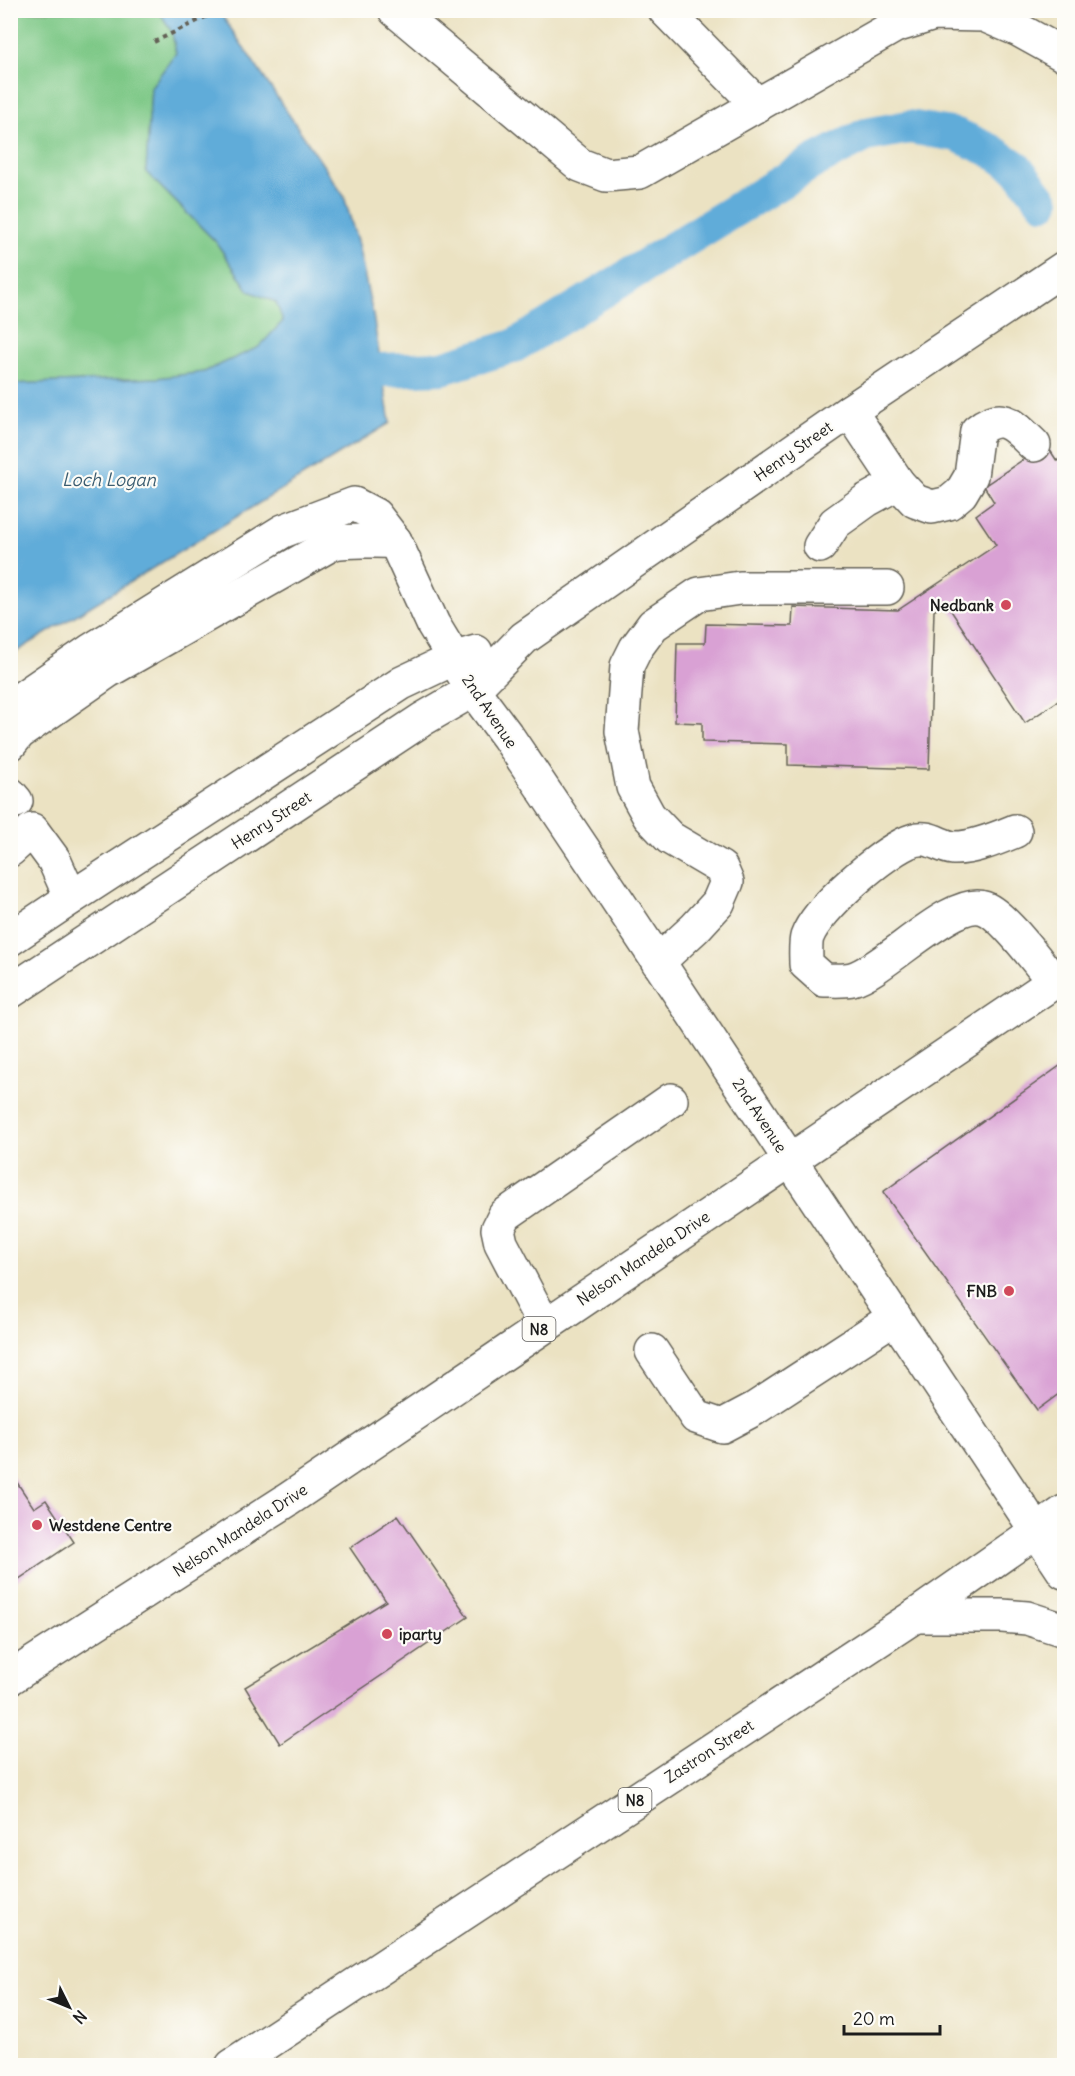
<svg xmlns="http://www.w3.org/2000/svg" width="1075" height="2076" font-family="Delius,sans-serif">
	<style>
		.green { fill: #7dc886; stroke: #4c7251; stroke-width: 1.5 }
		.water { fill: #60acd9; stroke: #3e647a; stroke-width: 1.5 }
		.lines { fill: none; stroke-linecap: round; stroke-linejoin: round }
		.canal { stroke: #60acd9; stroke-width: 34 }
		.building { fill: #d9a1d4 }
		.minor-casing { stroke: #646156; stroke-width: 36 }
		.highway-casing { stroke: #646156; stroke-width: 36 }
		.path { stroke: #646156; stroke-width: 4; stroke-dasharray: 4.5 4.5; stroke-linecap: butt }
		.minor { stroke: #fff; stroke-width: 33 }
		.highway { stroke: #fff; stroke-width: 33 }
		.poi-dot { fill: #d1495b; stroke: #fdfcf7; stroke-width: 2 }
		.labels { text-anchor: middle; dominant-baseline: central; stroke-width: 4.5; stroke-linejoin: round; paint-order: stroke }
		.shield { fill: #fdfcf7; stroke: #605f5e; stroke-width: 1.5 }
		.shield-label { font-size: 15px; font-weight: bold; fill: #1c1c1c }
		.street-label { font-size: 16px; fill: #1c1c1c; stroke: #fdfcf7 }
		.poi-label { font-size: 16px; font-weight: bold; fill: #1c1c1c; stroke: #fdfcf7; text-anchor: end }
		.water-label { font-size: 18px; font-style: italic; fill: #3b5d71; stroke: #fdfcf7 }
	</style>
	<rect width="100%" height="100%" fill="#fdfcf7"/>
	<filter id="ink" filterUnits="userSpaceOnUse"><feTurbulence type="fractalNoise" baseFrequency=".0167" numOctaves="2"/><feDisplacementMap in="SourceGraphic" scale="12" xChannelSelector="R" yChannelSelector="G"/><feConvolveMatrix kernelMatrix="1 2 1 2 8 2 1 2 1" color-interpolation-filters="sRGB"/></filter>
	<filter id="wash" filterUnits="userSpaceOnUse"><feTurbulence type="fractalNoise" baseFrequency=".008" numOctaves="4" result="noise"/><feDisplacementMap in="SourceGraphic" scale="24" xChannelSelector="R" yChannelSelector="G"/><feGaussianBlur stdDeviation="1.35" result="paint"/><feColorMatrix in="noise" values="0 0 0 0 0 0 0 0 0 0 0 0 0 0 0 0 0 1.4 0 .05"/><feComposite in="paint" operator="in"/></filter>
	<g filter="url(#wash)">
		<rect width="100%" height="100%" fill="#ebe2c2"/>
		<path class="green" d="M10,11H159L172,32L176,54L151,87L146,172L216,242L249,291L276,302L284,321L259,347L204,372L157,378L11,384Z"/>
		<path class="water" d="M159,11H219L344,196L358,245L373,315L390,423L11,655V384L157,378L204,372L259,347L283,321L276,302L249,291L216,242L146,172L151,87L176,53L172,32Z"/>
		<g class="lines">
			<path class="canal" d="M381,370L442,368L514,346L815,161L866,135L909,127L957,135L990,150L1017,168L1043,202"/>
		</g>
		<g id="blocks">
			<g class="building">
				<path d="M1046,444L1057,461L1064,455V697L1025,723L946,603L934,611L929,769L788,765V744L702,742V723L675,722L677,643H705L706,624L792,626L793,607L898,610L996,545L976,515L994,502L984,486Z"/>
				<path d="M1064,1063V1390L1037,1410L883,1192Z"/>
				<path d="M10,1472L34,1508L46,1500L74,1542L10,1585Z"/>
				<path d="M398,1515L468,1617L280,1744L245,1687L386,1601L350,1548Z"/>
			</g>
		</g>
	</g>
	<g filter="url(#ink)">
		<use href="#blocks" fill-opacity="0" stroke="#646156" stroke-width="1.5"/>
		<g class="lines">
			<defs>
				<g id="minor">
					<path d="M395,10L580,165L606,175L640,172L895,26L934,14L984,15L1019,30L1064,55"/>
					<path d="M665,10L758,105"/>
					<path d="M850,411L898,483L915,501L932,507L949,503L961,493L971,476L977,431C1003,410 1014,426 1034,445"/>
					<path d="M820,546L835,523L867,500L898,483"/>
					<path d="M10,706L90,651L283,531L354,504L375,515L395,541L433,624L473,690L508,737L592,862L1064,1572"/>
					<path d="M10,744L19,733L108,671L333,543C354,539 375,542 395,541"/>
					<path d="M10,794L16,801"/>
					<path d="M1015,831C998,838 972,849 953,848C939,846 929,835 914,840C886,848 817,909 807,937C805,944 806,956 806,964L824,980C833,980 844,981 852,979C885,970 952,897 984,908C1004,915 1040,965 1054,982"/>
					<path d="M10,850L32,830L54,860L71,898"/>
					<path d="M10,939L71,898L402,683L455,658L476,652"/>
					<path d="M658,962L695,928L718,903L727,882L721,868L670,838L649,816L633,787L622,731L627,666L636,648L653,625L699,594L740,588H887"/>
					<path d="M10,992L423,719L473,690L524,638L850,411L1064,268"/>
					<path d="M544,1325L501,1243L498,1229L505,1215L671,1100"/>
					<path d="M652,1351L696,1417L722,1426L754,1409L895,1317"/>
				</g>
				<g id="highway">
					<path d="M915,1616H1002L1027,1618L1064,1630"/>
					<path d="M10,1678L289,1499L1064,975"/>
					<path d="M232,2066L915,1616L1064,1512"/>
				</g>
			</defs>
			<use href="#minor" class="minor-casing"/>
			<use href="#highway" class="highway-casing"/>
			<path class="path" d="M154,42L220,10"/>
			<use href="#minor" class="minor"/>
			<use href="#highway" class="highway"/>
		</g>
	</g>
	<g class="poi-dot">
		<circle cx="1006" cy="605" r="6"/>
		<circle cx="1009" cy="1291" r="6"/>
		<circle cx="37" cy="1525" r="6"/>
		<circle cx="387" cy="1634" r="6"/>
	</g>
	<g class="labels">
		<g class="shield">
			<rect x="522.5" y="1317" width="33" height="24" rx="4.5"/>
			<rect x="618.5" y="1788" width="33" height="24" rx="4.5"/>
		</g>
		<g class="shield-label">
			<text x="539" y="1329">N8</text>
			<text x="635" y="1800">N8</text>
		</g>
		<g class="street-label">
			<text transform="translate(793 451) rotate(-35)">Henry Street</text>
			<text transform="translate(490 711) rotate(56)">2nd Avenue</text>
			<text transform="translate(271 820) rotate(-33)">Henry Street</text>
			<text transform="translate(760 1115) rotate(57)">2nd Avenue</text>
			<text transform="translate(643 1258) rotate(-34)">Nelson Mandela Drive</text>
			<text transform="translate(240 1530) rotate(-33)">Nelson Mandela Drive</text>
			<text transform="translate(709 1751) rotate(-33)">Zastron Street</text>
		</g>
		<g class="poi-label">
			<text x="994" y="605">Nedbank</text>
			<text x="997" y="1291">FNB</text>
			<text x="49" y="1525" text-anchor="start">Westdene Centre</text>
			<text x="399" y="1634" text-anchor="start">iparty</text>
		</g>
		<g class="water-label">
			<text x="109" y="479">Loch Logan</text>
		</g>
	</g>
	<rect width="1075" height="2076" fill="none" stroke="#fdfcf7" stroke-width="36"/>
	<g transform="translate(69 2007) rotate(133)" stroke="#fdfcf7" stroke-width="4.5" paint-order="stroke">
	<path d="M0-4.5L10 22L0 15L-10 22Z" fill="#1c1c1c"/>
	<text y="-9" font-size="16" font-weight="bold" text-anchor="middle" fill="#1c1c1c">N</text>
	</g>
	<path d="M844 2025v9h96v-9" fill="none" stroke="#1c1c1c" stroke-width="3"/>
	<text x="853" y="2025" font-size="18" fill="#1c1c1c" stroke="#fdfcf7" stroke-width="4.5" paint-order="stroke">20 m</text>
</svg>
